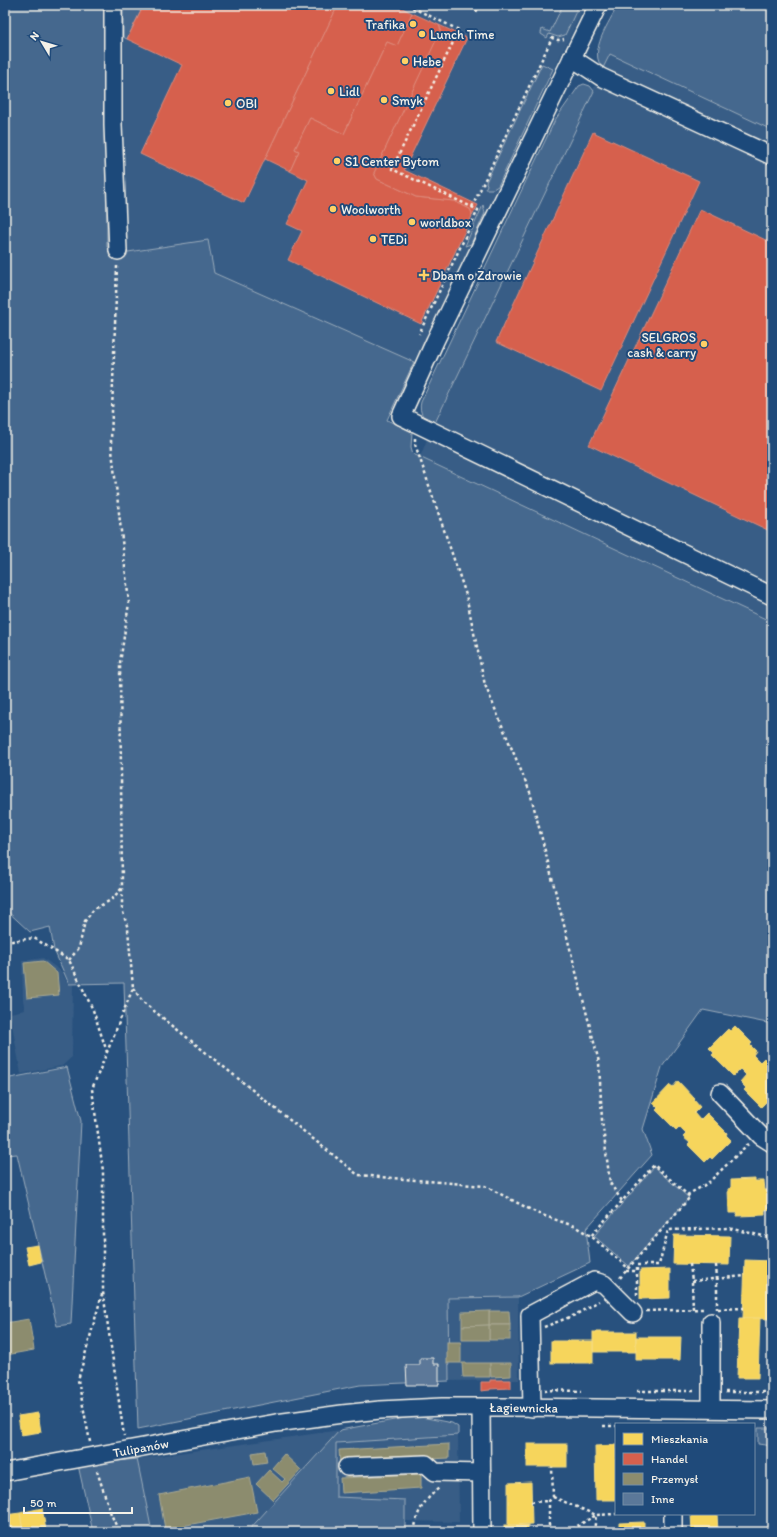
<svg xmlns="http://www.w3.org/2000/svg" width="777" height="1537" font-family="Itim,sans-serif">
	<style>
		.built { fill: #375d86 }
		.green { fill: #45688e; stroke: #9cacbb }
		.homes { fill: #f6d55c; stroke: #f5dd86 }
		.shops { fill: #d6604d; stroke: #df8c7c }
		.industry { fill: #8c8c6e; stroke: #abaa93 }
		.building { fill: #5b7899; stroke: #f4f1e8 }
		.lines { fill: none; stroke-linecap: round; stroke-linejoin: round }
		.minor-casing { stroke: #f4f1e8; stroke-width: 20 }
		.path { stroke: #f4f1e8; stroke-width: 2.5; stroke-dasharray: 3 3; stroke-linecap: butt }
		.minor { stroke: #1f4a7a; stroke-width: 17 }
		.poi-dot { fill: #ffd166; stroke: #1f4a7a; stroke-width: 1.5 }
		.labels { text-anchor: middle; dominant-baseline: central; stroke-width: 4; stroke-linejoin: round; paint-order: stroke }
		.poi-label { font-size: 13px; fill: #f4f1e8; stroke: #1f4a7a; text-anchor: start }
		.street-label { font-size: 13px; fill: #f4f1e8; stroke: #1f4a7a }
	</style>
	<rect width="100%" height="100%" fill="#28517e"/>
	<filter id="ink" filterUnits="userSpaceOnUse"><feTurbulence type="fractalNoise" baseFrequency=".025" numOctaves="2"/><feDisplacementMap in="SourceGraphic" scale="8" xChannelSelector="R" yChannelSelector="G"/><feConvolveMatrix kernelMatrix="1 2 1 2 8 2 1 2 1" color-interpolation-filters="sRGB"/></filter>
	<g filter="url(#ink)">
		<g class="built">
			<path d="M119,5H585L414,362L214,273L208,240L128,252L121,103Z"/>
			<path d="M610,54L772,130V622L420,457L426,442Z"/>
			<path d="M43,958L61,971L68,984L73,985L72,1057L62,1066L21,1074L10,1013L25,1010L23,1000L22,961Z"/>
			<path d="M518,1297L519,1380L449,1381L447,1298Z"/>
			<path d="M340,1430L247,1532H152L137,1459Z"/>
			<path d="M458,1435L459,1522L405,1521V1500L336,1497V1443Z"/>
		</g>
		<g class="green">
			<path d="M5,5H107V247L128,252L208,240L214,273L414,362L387,420L412,432L411,447L413,454L772,622V1024L703,1010L662,1067L643,1129L652,1155L586,1229L590,1263L518,1297L448,1298L449,1381L360,1385L138,1429L124,983L69,984L54,950L50,927L30,932L5,909Z"/>
			<path d="M123,5H129L141,11L127,39L123,37Z"/>
			<path d="M563,5H579L565,35L558,37L549,34L547,38L541,34V33L542,29L550,32Z"/>
			<path d="M618,5H772V130L610,54L603,68C587,53 610,21 618,5Z"/>
			<path d="M542,64L553,69L498,186L493,189H485L487,185L486,182Z"/>
			<path d="M584,84L590,86L594,91L433,427C425,420 418,413 421,402L555,120L579,86Z"/>
			<path d="M483,205L485,213L471,244L465,246Z"/>
			<path d="M67,1067L81,1121L71,1324L57,1326L17,1154L5,1155V1079Z"/>
			<path d="M654,1167L689,1198L629,1266L594,1236Z"/>
			<path d="M416,1416L452,1423L458,1427V1435L336,1443V1497L405,1500V1532H247L340,1430Z"/>
			<path d="M758,1428H772V1446L758,1444Z"/>
			<path d="M137,1459L152,1532H93L78,1465Z"/>
		</g>
		<g class="homes">
			<path d="M735,1026L752,1043L750,1045L756,1051L753,1055L760,1062L764,1058L772,1066V1100L769,1103L767,1101L761,1107L744,1090L746,1088L740,1082L746,1075L740,1069L733,1076L712,1055L714,1053L709,1048L728,1029L730,1031Z"/>
			<path d="M678,1081L695,1099L694,1100L700,1107L694,1113L700,1120L707,1113L727,1133L726,1135L731,1140L712,1159L710,1157L705,1162L688,1145L690,1143L683,1137L686,1134L679,1127L676,1130L656,1110L658,1108L653,1103L670,1085L673,1087Z"/>
			<path d="M755,1179V1181H764L765,1190H772V1209L765,1210V1215L737,1216L738,1213H729L728,1189L731,1188V1180Z"/>
			<path d="M674,1235L730,1236L729,1265L673,1264Z"/>
			<path d="M38,1245L41,1262L29,1265L25,1247Z"/>
			<path d="M745,1260L772,1261L770,1319L743,1318Z"/>
			<path d="M670,1269V1298L640,1299V1270Z"/>
			<path d="M739,1318H760L758,1378H737Z"/>
			<rect x="593" y="1332" width="43" height="20"/>
			<path d="M636,1337H681L680,1360H636Z"/>
			<rect x="551" y="1341" width="42" height="22"/>
			<path d="M38,1413L41,1432L21,1435L18,1416Z"/>
			<rect x="527" y="1444" width="40" height="23"/>
			<path d="M616,1445V1500H596L595,1446Z"/>
			<path d="M531,1482L532,1524L508,1525V1483Z"/>
			<path d="M42,1508L46,1530L37,1532H23L20,1513Z"/>
			<path d="M20,1513L23,1532H9L5,1515Z"/>
			<path d="M691,1514H717L718,1532H692Z"/>
			<path d="M644,1522V1532H619V1523Z"/>
			<rect x="504" y="1525" width="24" height="7"/>
		</g>
		<g class="shops">
			<path d="M129,5H338L244,203L140,154L182,65L127,39L141,11Z"/>
			<path d="M338,5H396L412,13L397,46L387,42L344,134L310,118L295,149L299,151L290,171L265,159Z"/>
			<path d="M412,13L439,25L441,31L374,173L377,179L416,197L454,201L470,209L472,213V216L421,324L288,260L302,231L287,224L308,180L290,171L299,151L295,149L310,118L344,134L387,42L397,46Z"/>
			<path d="M439,25L467,38L404,170L478,205L472,216V213L470,209L454,201L416,197L377,179L374,173L439,34L441,29Z"/>
			<path d="M593,132L699,181L601,391L496,342Z"/>
			<path d="M700,209L772,243V532L589,445Z"/>
			<path d="M490,1380H511V1388L490,1389V1390L481,1391V1382H490Z"/>
		</g>
		<g class="industry">
			<path d="M43,961L57,973L59,995L27,998L24,963Z"/>
			<path d="M489,1311H509L510,1325H489Z"/>
			<path d="M489,1311V1325L462,1326V1312Z"/>
			<path d="M29,1319L34,1350L6,1355L5,1323Z"/>
			<rect x="489" y="1325" width="21" height="15"/>
			<path d="M489,1325V1340H462V1326Z"/>
			<rect x="447" y="1342" width="14" height="21"/>
			<path d="M462,1363H490V1377H463Z"/>
			<path d="M490,1363H511V1376L491,1377Z"/>
			<path d="M449,1444V1458L340,1464L339,1450Z"/>
			<path d="M265,1451L267,1462L254,1464L252,1453Z"/>
			<path d="M284,1454L301,1470L273,1500L256,1484L269,1470L282,1482L285,1479L272,1468Z"/>
			<path d="M421,1474V1488L341,1493L340,1478Z"/>
			<path d="M250,1477L257,1512L165,1529L159,1495Z"/>
		</g>
		<path class="building" d="M420,1358H433V1364H439V1385H407L406,1365H420Z"/>
		<g class="lines">
			<defs>
				<g id="minor">
					<path d="M113,5V125L118,251"/>
					<path d="M572,58L598,5"/>
					<path d="M772,156L601,77L572,58L435,341L401,416L772,596"/>
					<path d="M720,1093L761,1136L772,1143"/>
					<path d="M481,1408L482,1532"/>
					<path d="M532,1408L530,1315L594,1281L604,1284L633,1313"/>
					<path d="M711,1409V1322"/>
					<path d="M347,1467L426,1464L435,1472L482,1473"/>
					<path id="s1" d="M5,1472L276,1423L342,1414L380,1410L442,1407H509L772,1410"/>
					<path d="M673,1514V1532"/>
				</g>
			</defs>
			<use href="#minor" class="minor-casing"/>
			<g class="path">
				<path d="M407,5L459,30L392,169L478,210L419,334"/>
				<path d="M476,12L480,5"/>
				<path d="M472,207L552,38L558,40L564,39"/>
				<path d="M117,266L111,441L129,603L120,663L122,887V909L128,929L133,988L92,1089L103,1171V1292L124,1436"/>
				<path d="M415,438V444L466,595L485,685L530,792L599,1062L602,1120L610,1183L622,1201"/>
				<path d="M5,942L34,938L69,960L93,1010L107,1052"/>
				<path d="M69,960L79,948L85,921L94,909L111,900L122,888"/>
				<path d="M133,988L143,1002L358,1175L485,1186L539,1214L574,1226L591,1236"/>
				<path d="M687,1195L708,1183L747,1145L749,1144"/>
				<path d="M690,1264L692,1281L693,1309"/>
				<path d="M716,1265L717,1279V1309"/>
				<path d="M626,1271H637"/>
				<path d="M620,1278C643,1251 667,1224 690,1197L654,1165L591,1236L628,1268"/>
				<path d="M692,1281L745,1276"/>
				<path d="M637,1295V1265H659L668,1230L728,1228L772,1238"/>
				<path d="M718,1309L744,1308"/>
				<path d="M646,1311L703,1309"/>
				<path d="M544,1327L575,1315L599,1301"/>
				<path d="M545,1390L582,1391"/>
				<path d="M637,1391H696"/>
				<path d="M725,1392H772"/>
				<path d="M603,1426H616"/>
				<path d="M90,1442L78,1380L102,1294"/>
				<path d="M97,1471L111,1514L119,1532"/>
				<path d="M553,1497L596,1515L567,1532"/>
				<path d="M531,1502L549,1501"/>
				<path d="M415,1532C415,1512 425,1500 439,1488"/>
				<path d="M549,1532V1501L553,1497L552,1467"/>
				<path d="M594,1532L596,1515L616,1514"/>
			</g>
			<use href="#minor" class="minor"/>
		</g>
	</g>
	<g class="poi-dot">
		<circle cx="413" cy="24" r="4"/>
		<circle cx="422" cy="34" r="4"/>
		<circle cx="405" cy="61" r="4"/>
		<circle cx="331" cy="91" r="4"/>
		<circle cx="384" cy="100" r="4"/>
		<circle cx="228" cy="103" r="4"/>
		<circle cx="337" cy="161" r="4"/>
		<circle cx="333" cy="209" r="4"/>
		<circle cx="412" cy="222" r="4"/>
		<circle cx="373" cy="239" r="4"/>
		<path d="M422 269h4v4h4v4h-4v4h-4v-4h-4v-4h4z"/>
		<circle cx="704" cy="344" r="4"/>
	</g>
	<g class="labels">
		<g class="poi-label">
			<text x="405" y="24" text-anchor="end">Trafika</text>
			<text x="430" y="34">Lunch Time</text>
			<text x="413" y="61">Hebe</text>
			<text x="339" y="91">Lidl</text>
			<text x="392" y="100">Smyk</text>
			<text x="236" y="103">OBI</text>
			<text x="345" y="161">S1 Center Bytom</text>
			<text x="341" y="209">Woolworth</text>
			<text x="420" y="222">worldbox</text>
			<text x="381" y="239">TEDi</text>
			<text x="432" y="275">Dbam o Zdrowie</text>
			<text x="696" y="337" text-anchor="end">SELGROS<tspan x="696" dy="15">cash &amp; carry</tspan></text>
		</g>
		<g class="street-label">
			<text stroke="none"><textPath href="#s1" startOffset="524">Łagiewnicka</textPath></text>
			<text stroke="none"><textPath href="#s1" startOffset="138">Tulipanów</textPath></text>
		</g>
	</g>
	<rect width="777" height="1537" fill="none" stroke="#1f4a7a" stroke-width="20"/>
	<rect x="10" y="10" width="757" height="1517" fill="none" stroke="#f4f1e8" stroke-width="1.5" filter="url(#ink)"/>
	<rect x="615" y="1423" width="140" height="92" fill="#1f4a7a" stroke="#748da6"/>
	<rect x="623" y="1433" width="20" height="12" fill="#f6d55c" stroke="#748da6"/>
	<text x="651" y="1443" font-size="12" fill="#f4f1e8">Mieszkania</text>
	<rect x="623" y="1453" width="20" height="12" fill="#d6604d" stroke="#748da6"/>
	<text x="651" y="1463" font-size="12" fill="#f4f1e8">Handel</text>
	<rect x="623" y="1473" width="20" height="12" fill="#8c8c6e" stroke="#748da6"/>
	<text x="651" y="1483" font-size="12" fill="#f4f1e8">Przemysł</text>
	<rect x="623" y="1493" width="20" height="12" fill="#5b7899" stroke="#748da6"/>
	<text x="651" y="1503" font-size="12" fill="#f4f1e8">Inne</text>
	<g transform="translate(42 42) rotate(308)" stroke="#1f4a7a" stroke-width="3" paint-order="stroke">
	<path d="M0-3L7 15L0 10L-7 15Z" fill="#f4f1e8"/>
	<text y="-6" font-size="11" font-weight="bold" text-anchor="middle" fill="#f4f1e8">N</text>
	</g>
	<path d="M24 1507v6h108v-6" fill="none" stroke="#f4f1e8" stroke-width="2"/>
	<text x="30" y="1507" font-size="12" fill="#f4f1e8" stroke="#1f4a7a" stroke-width="3" paint-order="stroke">50 m</text>
</svg>
